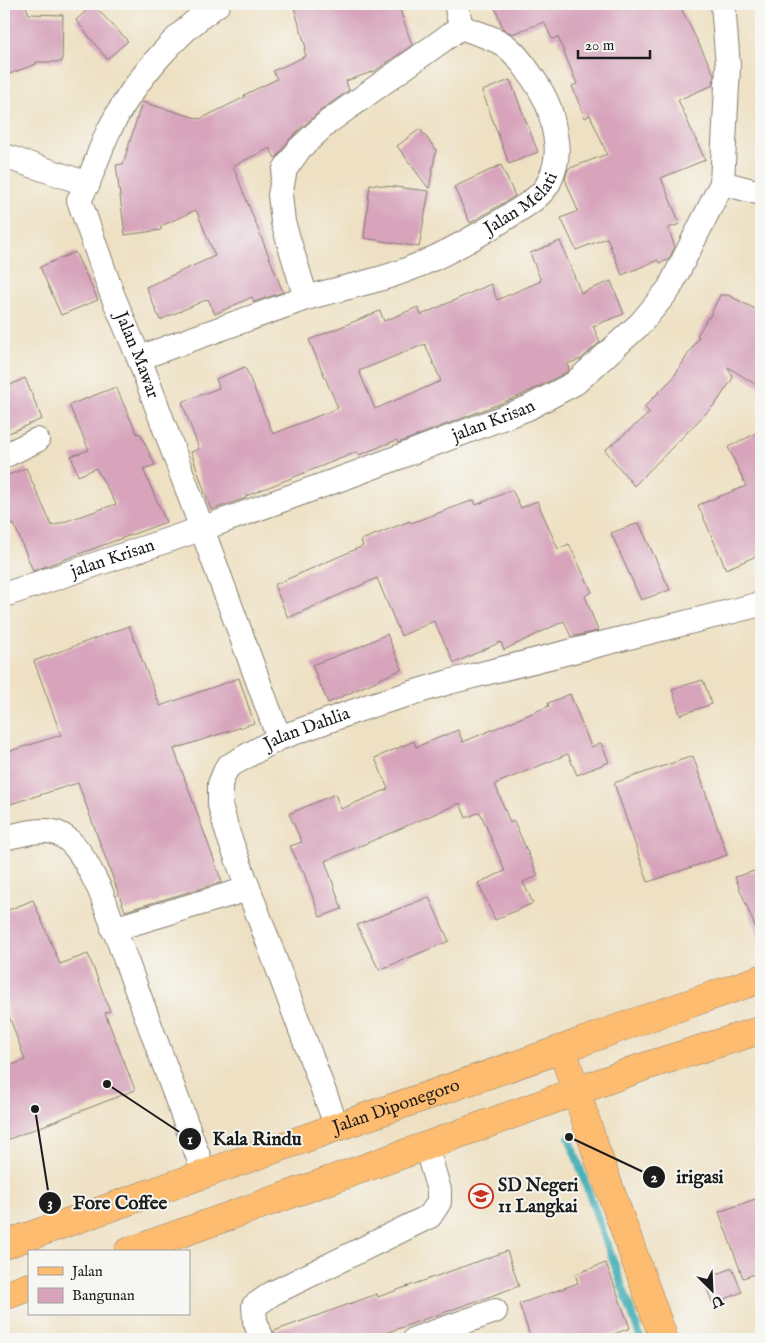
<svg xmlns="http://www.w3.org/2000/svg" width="765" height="1343" font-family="'IM FELL English',serif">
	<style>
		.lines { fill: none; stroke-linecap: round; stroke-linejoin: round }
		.stream { stroke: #3aabb3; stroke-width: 8 }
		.building { fill: #d7a4bc; fill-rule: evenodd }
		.minor-casing { stroke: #857e6f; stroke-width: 26 }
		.major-casing { stroke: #857e6f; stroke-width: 29 }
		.minor { stroke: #fff; stroke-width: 24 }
		.major { stroke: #febc70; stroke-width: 28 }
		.labels { text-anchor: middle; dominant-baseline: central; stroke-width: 4; stroke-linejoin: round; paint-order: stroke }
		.street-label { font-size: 18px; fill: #1c1c1c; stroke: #f6f6f2 }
		.poi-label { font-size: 18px; font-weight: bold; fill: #1c1c1c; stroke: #f6f6f2; text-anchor: start }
		.leader { fill: none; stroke: #1c1c1c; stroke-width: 2 }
		.callout-dot { fill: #1c1c1c; stroke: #f6f6f2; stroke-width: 2 }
		.mark-label { font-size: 15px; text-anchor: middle; font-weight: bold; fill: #fff }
		.callout-label { font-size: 19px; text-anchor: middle; font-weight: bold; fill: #1c1c1c; stroke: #f6f6f2; stroke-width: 4; stroke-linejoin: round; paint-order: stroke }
	</style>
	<rect width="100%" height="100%" fill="#f6f6f2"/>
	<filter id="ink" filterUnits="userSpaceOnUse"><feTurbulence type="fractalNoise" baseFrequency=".02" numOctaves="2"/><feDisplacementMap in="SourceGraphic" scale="10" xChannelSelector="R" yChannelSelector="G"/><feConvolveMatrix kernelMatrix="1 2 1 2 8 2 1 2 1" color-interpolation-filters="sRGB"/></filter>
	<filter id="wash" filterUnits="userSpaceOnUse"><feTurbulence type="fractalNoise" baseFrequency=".0096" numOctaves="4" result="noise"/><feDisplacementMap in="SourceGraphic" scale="20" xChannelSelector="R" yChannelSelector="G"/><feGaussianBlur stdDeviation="1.12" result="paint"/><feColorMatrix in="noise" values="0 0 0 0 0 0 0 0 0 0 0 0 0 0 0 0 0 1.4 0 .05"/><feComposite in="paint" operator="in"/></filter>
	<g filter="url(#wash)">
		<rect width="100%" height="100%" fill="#eee0c2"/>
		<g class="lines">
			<path class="stream" d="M569,1137L641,1339"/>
		</g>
		<g id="blocks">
			<g class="building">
				<path d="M4,4H25L29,14L63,15L62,62H36V64L4,76Z"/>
				<path d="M293,4H398L412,45L375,71L346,81L349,90L320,111L297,132L289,140L277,157L275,158L270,148L233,166L283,292L254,302L252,297L215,314L208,299L160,320L146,287L215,256L196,210L161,226V230L125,235L116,165L123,164L142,102L200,119L245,97L244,95L277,79L273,71L306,56L304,49L306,48Z"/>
				<path d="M494,4H679L714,74L713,85L678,100L705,160L661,178L680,224L668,228L675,247L668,260L659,263L658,260L622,275L607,238L576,250L561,218L578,211L565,179L568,169L607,154L590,115L585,118L572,86L577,84L558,37L552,39L544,22L512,34L503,29Z"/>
				<path d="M93,5L128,41L107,59L76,20Z"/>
				<path d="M510,80L538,152L509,164L482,91Z"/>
				<path d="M420,129L436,150L429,189L397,146Z"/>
				<path d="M501,165L515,196L470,223L454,187Z"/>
				<path d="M370,184L429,191L419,247L364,238Z"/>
				<path d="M560,241L581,293L611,281L624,314L593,326L600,342L581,359L567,364L569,369L567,372L522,395L398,443L397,440L359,455L357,452L246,496V498L211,510L191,452L199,449L182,402L219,388L216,379L245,367L273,434L338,408L309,340L380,311L384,321L418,307L421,315L491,284L497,300L541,281L530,253ZM425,344L441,381L375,409L359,371Z"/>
				<path d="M75,252L98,300L61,315L40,267Z"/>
				<path d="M720,295H728L761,312V388L728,367L733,378L717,402L634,486L605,450L650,413L644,407L673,378L699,337L697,336L708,317L709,318Z"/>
				<path d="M25,378L42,419L4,435V388Z"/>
				<path d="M116,387L137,434L140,433L155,465L143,469L166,522L33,571L14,524L4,528V477L26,468L52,526L116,504L96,468L78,476L71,456L89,450L69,405Z"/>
				<path d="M761,431V554L726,569L698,505L746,486L728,447Z"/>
				<path d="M512,490L521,508L537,501L558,549L569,544L592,592L585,596L598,631L571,637L564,621L504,650L501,642L454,663L434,621L401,636L377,578L288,618L274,585L363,546L361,540L410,521L411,523L474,500L476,505Z"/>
				<path d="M639,523L670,590L641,600L611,533Z"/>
				<path d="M129,626L160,706L239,678L254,723L174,749L222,882L125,911L78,783L4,806V753L61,735L34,661Z"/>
				<path d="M387,634L402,669L328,703L312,665L357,648Z"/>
				<path d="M703,680L712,704L680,715L672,689Z"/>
				<path d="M570,694L591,747L601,743L609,762L577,775L568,754L495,784L510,823L514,821L538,876L523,882L533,903L495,920L478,883L505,871L480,812L466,818L460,803L325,861L342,909L320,917L303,870L302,871L290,846L302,842L289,814L335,794L341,809L388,789L375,758L414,741L416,747L458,730L463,742L549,706L548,703Z"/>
				<path d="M693,756L727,855L648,882L614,783Z"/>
				<path d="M761,869V939H760L735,877Z"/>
				<path d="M429,897L449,941L379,970L357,925Z"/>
				<path d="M33,900L60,964L88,954L110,1011L105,1013L135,1090L4,1141V1068L25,1060L4,1002V912Z"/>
				<path d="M761,1197V1272L743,1278L719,1212Z"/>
				<path d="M507,1251L519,1286L369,1339H275L274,1331L377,1294L378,1297Z"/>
				<path d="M606,1263L630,1328L600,1339H531L519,1304L578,1283L575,1274Z"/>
				<path d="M732,1268L742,1292L713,1304L703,1280Z"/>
			</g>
		</g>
	</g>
	<g filter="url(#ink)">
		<use href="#blocks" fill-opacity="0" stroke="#857e6f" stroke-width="1"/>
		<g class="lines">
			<defs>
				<g id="minor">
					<path id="s1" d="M218,4C173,35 134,81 109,130C98,153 92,178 79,200L112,294L139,358L279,738"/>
					<path d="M4,156L88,184"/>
					<path d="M722,183L761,193"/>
					<path id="s2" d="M306,298C330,291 355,286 379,279C426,266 472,240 512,214C524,207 544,194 549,182C561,157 557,141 551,115C547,96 520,55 503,44C492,37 473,32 461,27"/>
					<path d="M139,358L306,298L283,222L280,195L285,169L300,148L328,122L461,27L456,4"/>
					<path d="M4,456L37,440"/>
					<path id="s3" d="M4,595L201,529L354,474L528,408L575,383L640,324L669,289L722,183L728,66L723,4"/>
					<path d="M4,838C18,835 32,830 47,831C75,832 89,869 100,890L205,1175"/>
					<path d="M113,929L248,889"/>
					<path id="s4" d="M337,1127L228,834L220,805V784L227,767L279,738L369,706L449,682L761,604"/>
					<path d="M262,1339L255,1321L254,1306L273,1293L430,1216L439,1202V1190L426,1146"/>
					<path d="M415,1339L495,1311"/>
				</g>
				<g id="major">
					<path d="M562,1049L595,1148L664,1339"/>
					<path id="s5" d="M4,1245L337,1127L562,1049L630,1024L761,979"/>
					<path d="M128,1252L426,1146L643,1067L761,1030"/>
					<path d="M4,1296L29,1287"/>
				</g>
			</defs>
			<use href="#minor" class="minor-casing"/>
			<use href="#major" class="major-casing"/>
			<use href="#minor" class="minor"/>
			<use href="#major" class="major"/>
		</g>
	</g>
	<defs>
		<symbol id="school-ring" viewBox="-11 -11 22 22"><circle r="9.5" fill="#f6f6f2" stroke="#c8321e" stroke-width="1.5"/><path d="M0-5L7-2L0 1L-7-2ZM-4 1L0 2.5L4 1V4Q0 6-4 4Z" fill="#c8321e"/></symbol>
	</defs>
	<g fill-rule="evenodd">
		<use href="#school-ring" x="467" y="1182" width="28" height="28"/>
	</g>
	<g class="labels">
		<g class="street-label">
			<text stroke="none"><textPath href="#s2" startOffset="238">Jalan Melati</textPath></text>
			<text stroke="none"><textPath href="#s1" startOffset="410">Jalan Mawar</textPath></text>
			<text stroke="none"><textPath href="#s3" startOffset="520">jalan Krisan</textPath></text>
			<text stroke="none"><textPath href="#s3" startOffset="115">jalan Krisan</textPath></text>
			<text stroke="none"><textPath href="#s4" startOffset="471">Jalan Dahlia</textPath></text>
			<text stroke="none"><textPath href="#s5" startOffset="416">Jalan Diponegoro</textPath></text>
		</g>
		<g class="poi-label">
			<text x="498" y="1186">SD Negeri<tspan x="498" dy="21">11 Langkai</tspan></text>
		</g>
	</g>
	<path class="leader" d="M107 1084L190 1139M569 1137L654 1177M35 1109L50 1203"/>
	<g class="callout-dot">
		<circle cx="107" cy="1084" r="5"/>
		<circle cx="569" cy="1137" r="5"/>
		<circle cx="35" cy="1109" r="5"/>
		<circle cx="190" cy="1139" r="12"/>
		<circle cx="654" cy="1177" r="12"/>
		<circle cx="50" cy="1203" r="12"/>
	</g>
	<g class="mark-label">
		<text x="190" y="1144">1</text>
		<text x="654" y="1182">2</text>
		<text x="50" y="1208">3</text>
	</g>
	<g class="callout-label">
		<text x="257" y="1145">Kala Rindu</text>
		<text x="700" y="1183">irigasi</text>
		<text x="120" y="1209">Fore Coffee</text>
	</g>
	<rect width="765" height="1343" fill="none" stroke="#f6f6f2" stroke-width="20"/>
	<rect x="28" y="1250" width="162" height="65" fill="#f6f6f2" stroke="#9f9f9c"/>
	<rect x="38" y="1267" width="25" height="8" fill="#febc70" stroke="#9f9f9c"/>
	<text x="72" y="1276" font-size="15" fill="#1c1c1c">Jalan</text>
	<rect x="38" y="1288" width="25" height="15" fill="#d7a4bc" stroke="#9f9f9c"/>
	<text x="72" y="1300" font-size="15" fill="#1c1c1c">Bangunan</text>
	<g transform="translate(712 1290) rotate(156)" stroke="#f6f6f2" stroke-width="4" paint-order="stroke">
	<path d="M0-4L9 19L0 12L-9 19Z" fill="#1c1c1c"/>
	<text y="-8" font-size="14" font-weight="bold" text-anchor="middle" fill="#1c1c1c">U</text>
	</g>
	<path d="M578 50v8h72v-8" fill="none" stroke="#1c1c1c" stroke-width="2.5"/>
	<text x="585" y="50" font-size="15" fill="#1c1c1c" stroke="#f6f6f2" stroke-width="4" paint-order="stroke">20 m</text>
</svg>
